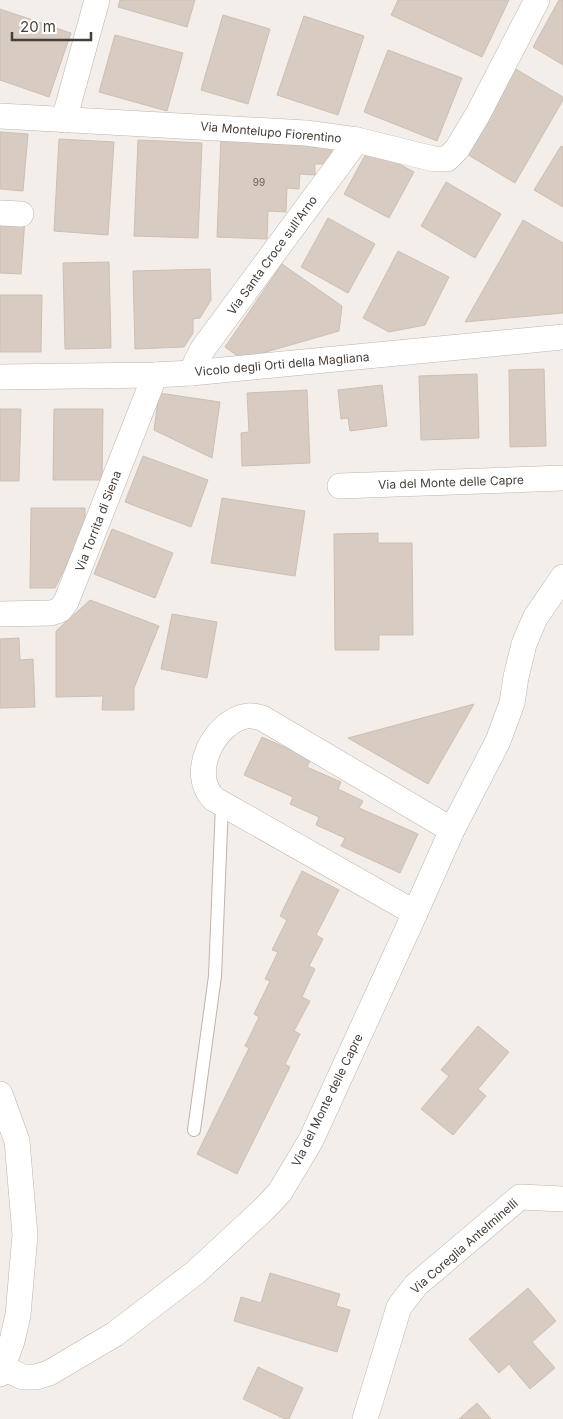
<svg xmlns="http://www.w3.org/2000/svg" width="563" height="1419" font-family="Inter,sans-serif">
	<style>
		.building { fill: #d7cbc2; stroke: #cebfb2 }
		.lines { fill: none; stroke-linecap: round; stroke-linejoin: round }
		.service-casing { stroke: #beb5ac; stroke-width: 14 }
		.minor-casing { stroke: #beb5ac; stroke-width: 26 }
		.service { stroke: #fff; stroke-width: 12 }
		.minor { stroke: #fff; stroke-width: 25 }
		.labels { text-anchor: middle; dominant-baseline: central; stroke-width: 4; stroke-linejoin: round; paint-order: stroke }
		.number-label { font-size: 10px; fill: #6a615a }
		.street-label { font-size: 12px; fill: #463e38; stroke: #fff }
	</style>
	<rect width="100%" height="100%" fill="#f3eee9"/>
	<g class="building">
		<path d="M120,0H195L187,27L118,7Z"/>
		<path d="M398,0H509L482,57L391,15Z"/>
		<path d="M559,0H563V65L533,47Z"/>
		<path d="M0,9L71,33L49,97L0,80Z"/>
		<path d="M223,15L270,29L248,104L201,90Z"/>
		<path d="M304,16L364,36L338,115L277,95Z"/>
		<path d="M115,35L183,53L167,111L99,92Z"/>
		<path d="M388,50L462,78L437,141L364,112Z"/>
		<path d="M514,68L563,97V100L515,183L465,153Z"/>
		<path d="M0,132L28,134L23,191L0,189Z"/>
		<path d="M221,137L332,141L331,164H315V175L300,174L299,189L287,188L286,212L268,211L267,239L217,237Z"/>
		<path d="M59,139L114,142L108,235L54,231Z"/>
		<path d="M138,140L202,143L198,238L134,236Z"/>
		<path d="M561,146L563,147V207L534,190Z"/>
		<path d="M369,148L414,172L389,218L344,194Z"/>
		<path d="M446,182L501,214L475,258L421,226Z"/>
		<path d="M0,218L25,219L21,274L0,273Z"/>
		<path d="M328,218L375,244L348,293L301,267Z"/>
		<path d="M523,220L563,243V313L465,322Z"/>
		<path d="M398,251L449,277L425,325L389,332L363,318Z"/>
		<path d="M109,262L111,348L65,349L63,263Z"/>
		<path d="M282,264L342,306L339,331L242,359L225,347Z"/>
		<path d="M210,269L211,300L200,318L193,319V333L184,347L135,349L133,271Z"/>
		<path d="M0,295H42L41,352H0Z"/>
		<path d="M544,369L546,446L510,447L509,370Z"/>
		<path d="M477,374L479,438L421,440L419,376Z"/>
		<path d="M382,385L387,426L350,431L348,418L341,419L338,390Z"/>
		<path d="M307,390L310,463L242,466L241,433L249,432L247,393Z"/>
		<path d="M159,393L220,402L212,458L154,430Z"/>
		<path d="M0,409H21L19,481H0Z"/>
		<path d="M54,409H103L102,480H53Z"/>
		<path d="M143,456L208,480L191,527L125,502Z"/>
		<path d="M222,498L305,511L295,576L211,563Z"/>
		<path d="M31,508H85V527L55,588H30Z"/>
		<path d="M112,529L173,553L155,598L94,574Z"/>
		<path d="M378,533V543H412L413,635H379V650H335L334,534Z"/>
		<path d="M90,600L159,626L134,688V710H102L103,696L56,697V631Z"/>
		<path d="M172,614L217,622L207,678L161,669Z"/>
		<path d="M19,638L20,660L33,659L35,707L0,708V639Z"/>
		<path d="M474,704L428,784L348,738Z"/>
		<path d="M262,737L311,759L307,767L341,782L338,789L363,801L359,808L418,834L400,873L341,846L345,838L316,825L319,817L290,804L293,797L244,775Z"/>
		<path d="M302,871L339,890L316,935L323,939L309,966L315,969L302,997L310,1001L294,1031L300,1034L285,1064L290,1067L237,1174L197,1154L249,1048L245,1046L259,1017L254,1014L270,981L265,979L278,952L272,950L287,920L280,916Z"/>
		<path d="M478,1026L509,1052L478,1089L486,1096L453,1135L421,1109L449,1076L441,1070Z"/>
		<path d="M270,1273L340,1294L336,1306L350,1310L337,1352L234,1321L241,1297L261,1303Z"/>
		<path d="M528,1288L556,1321L532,1342L555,1368L530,1389L509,1364L499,1373L469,1339Z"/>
		<path d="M258,1367L303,1388L289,1419H285L243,1399Z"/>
		<path d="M477,1403L491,1419H459Z"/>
	</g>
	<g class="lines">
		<defs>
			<path id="service" d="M194,1130L215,976L222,804"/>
			<g id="minor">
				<path d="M0,116L306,133L357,140L434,159H447L457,149L478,114L537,0"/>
				<path d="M64,120L97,0"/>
				<path d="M0,213L21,214"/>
				<path d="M191,373L202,350L357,140"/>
				<path d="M0,377L155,375L191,373L563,337"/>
				<path d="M340,486L563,478"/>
				<path d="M0,614L51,613L60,610L66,602L155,375"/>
				<path d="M415,913L214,799C188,774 214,721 247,716C252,715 257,717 262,718L452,830"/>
				<path d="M0,1094L17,1141L25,1235L18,1315L12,1341L0,1374"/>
				<path d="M3,1368L23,1377H36L49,1373L115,1334L196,1272L264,1209L280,1192L311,1140L415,913L452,830L498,741L512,703L516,677L524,644L535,618L563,577"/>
				<path d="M365,1419L399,1307L416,1285L520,1197L563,1199"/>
			</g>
		</defs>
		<use href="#service" class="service-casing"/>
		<use href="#minor" class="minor-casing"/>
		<use href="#service" class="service"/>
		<use href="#minor" class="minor"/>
	</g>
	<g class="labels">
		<g class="number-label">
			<text x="259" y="182">99</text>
		</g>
		<g class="street-label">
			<text transform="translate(271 132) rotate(5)">Via Montelupo Fiorentino</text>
			<text transform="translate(272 255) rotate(-54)">Via Santa Croce sull'Arno</text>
			<text transform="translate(282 364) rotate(-5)">Vicolo degli Orti della Magliana</text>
			<text transform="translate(451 482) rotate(-2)">Via del Monte delle Capre</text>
			<text transform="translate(98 521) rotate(-69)">Via Torrita di Siena</text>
			<text transform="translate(327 1100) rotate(-64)">Via del Monte delle Capre</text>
			<text transform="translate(464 1246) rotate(-41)">Via Coreglia Antelminelli</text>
		</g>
	</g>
	<path d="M12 32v8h79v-8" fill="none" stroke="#463e38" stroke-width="2.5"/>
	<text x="20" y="32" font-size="15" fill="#463e38" stroke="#ffffff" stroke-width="4" paint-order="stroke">20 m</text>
</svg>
